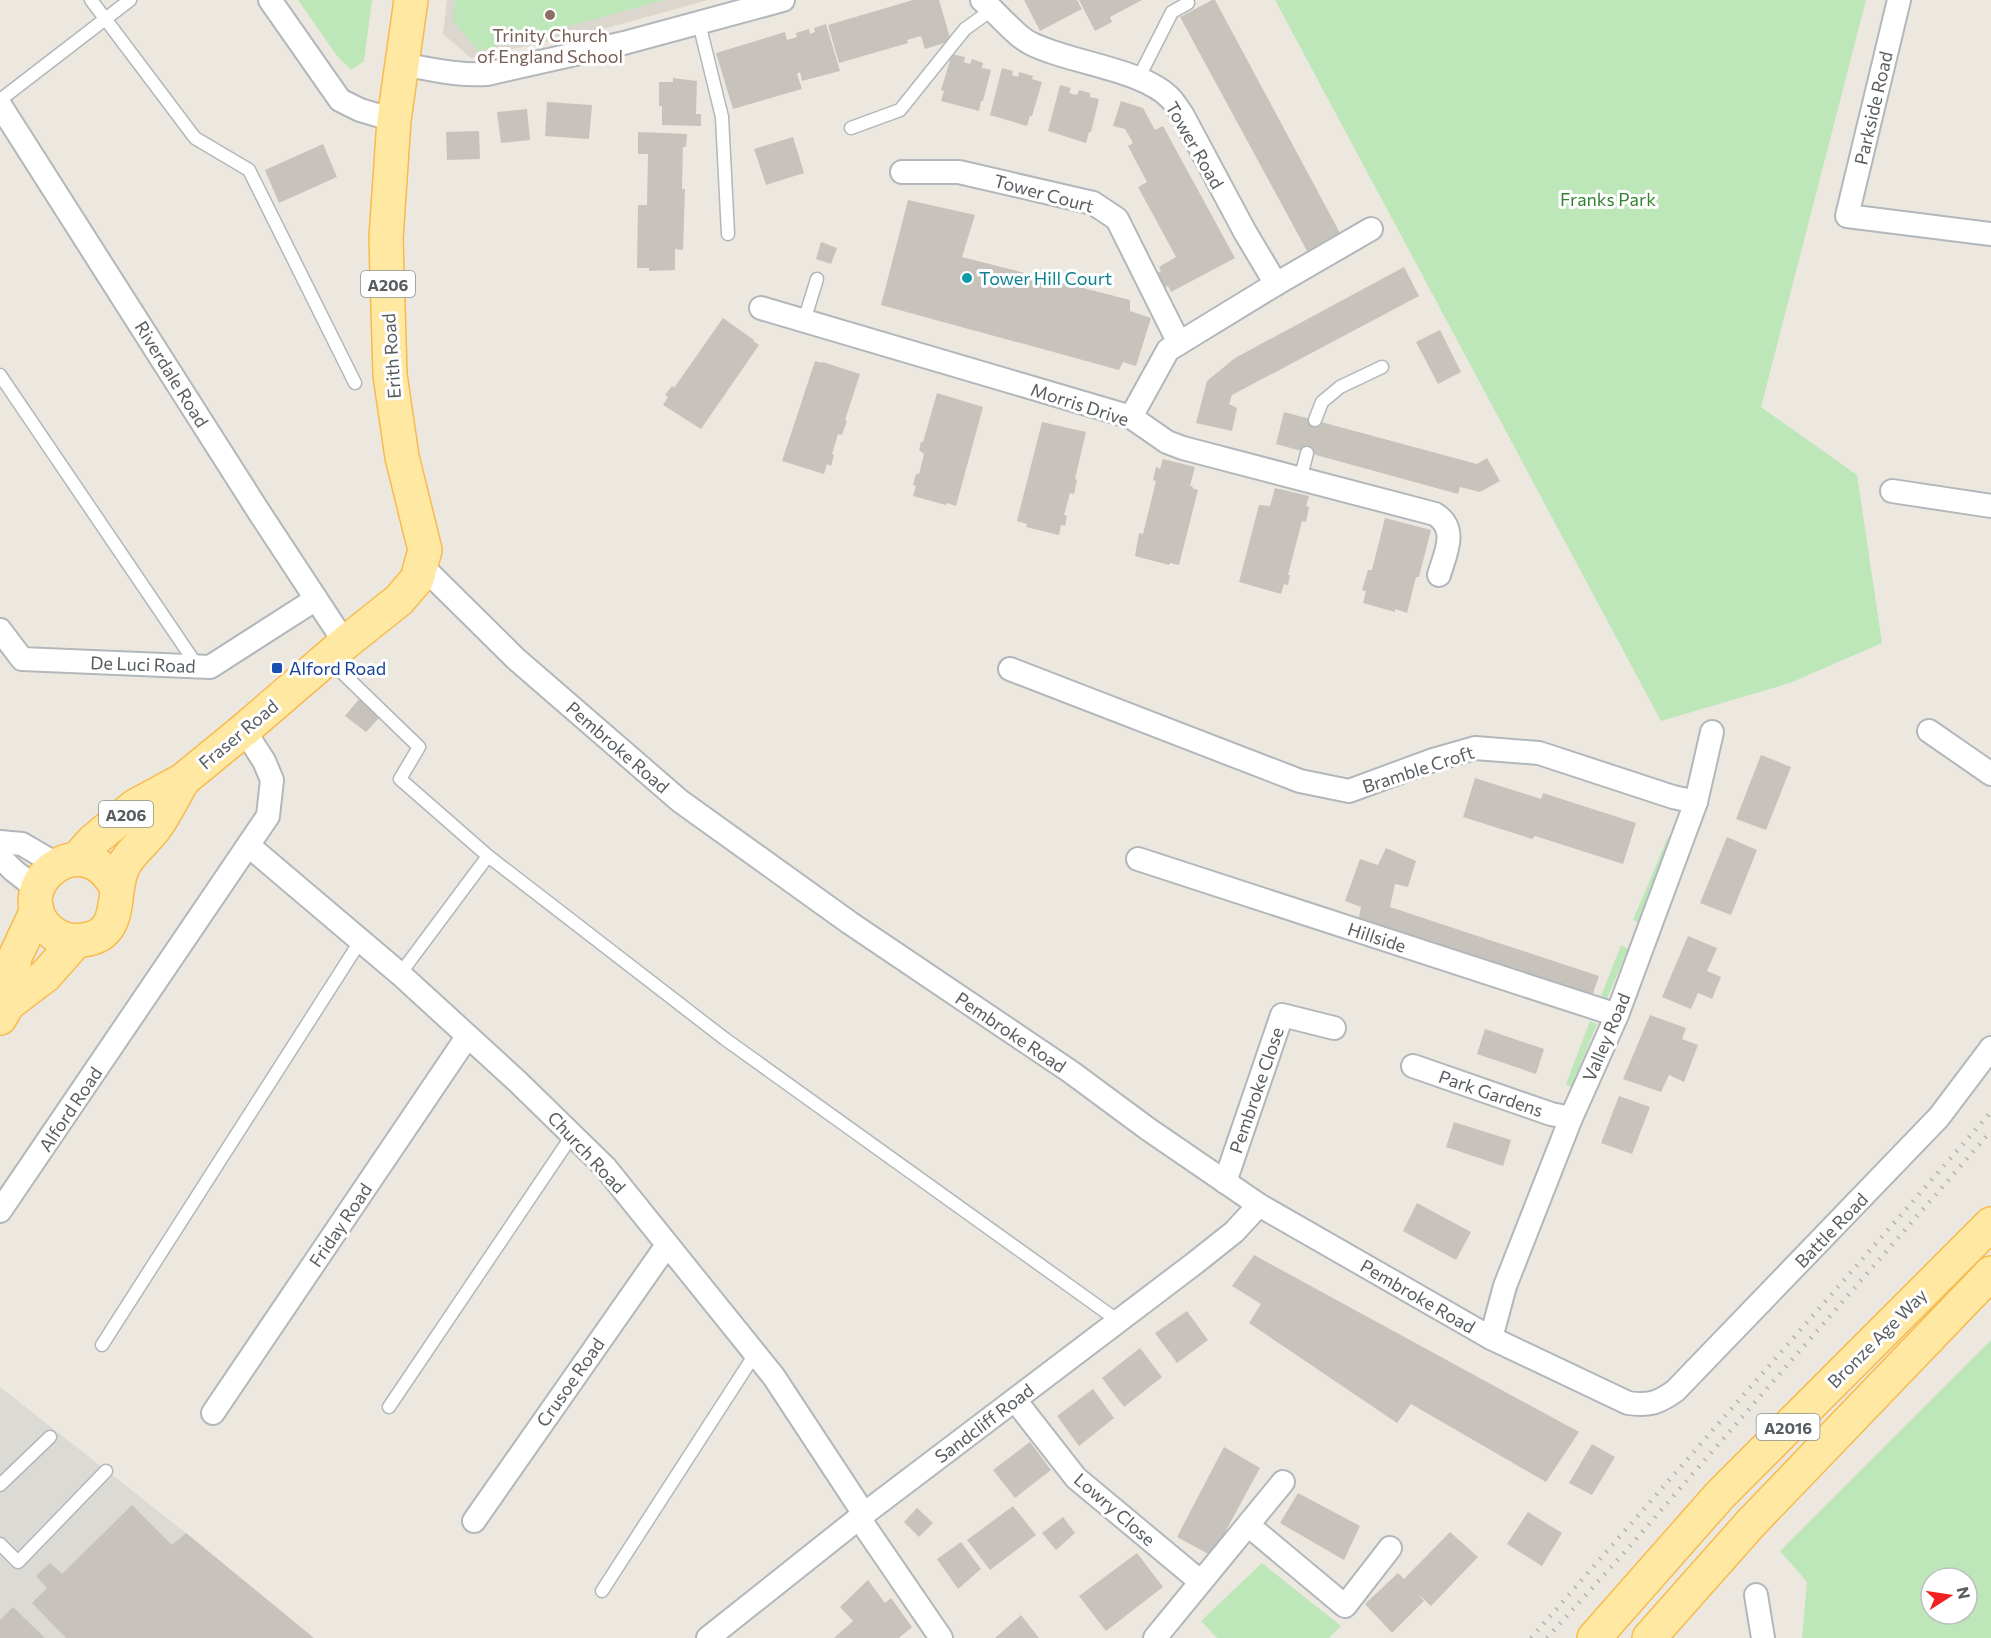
<svg xmlns="http://www.w3.org/2000/svg" width="1991" height="1638" font-family="Commissioner,sans-serif">
	<style>
		.industrial { fill: #dcdad4 }
		.education { fill: #dcd7ce }
		.green { fill: #bde6b9; fill-rule: evenodd }
		.building { fill: #c7c3bc }
		.lines { fill: none; stroke-linecap: round; stroke-linejoin: round }
		.lane-casing { stroke: #b2b7bb; stroke-width: 15 }
		.street-casing { stroke: #b2b7bb; stroke-width: 26 }
		.primary-casing { stroke: #f8ba4c; stroke-width: 36 }
		.lane { stroke: #fff; stroke-width: 12 }
		.street { stroke: #fff; stroke-width: 22 }
		.primary { stroke: #ffe8a1; stroke-width: 33 }
		.rail { stroke: #b1b2b2; stroke-width: 4.5; stroke-dasharray: 1.5 8; stroke-linecap: butt }
		.education-dot { fill: #8d6e63; stroke: #fff; stroke-width: 2 }
		.culture-dot { fill: #0f9aa8; stroke: #fff; stroke-width: 2 }
		.transit-dot { fill: #1a4fb4; stroke: #fff; stroke-width: 2 }
		.labels { text-anchor: middle; dominant-baseline: central; stroke-width: 6; stroke-linejoin: round; paint-order: stroke }
		.shield { fill: #fff; stroke: #8a8e90; stroke-width: 1.5 }
		.shield-label { font-size: 16px; font-weight: bold; fill: #585d61 }
		.education-label { font-size: 18px; fill: #785e54; stroke: #fff }
		.street-label { font-size: 18px; fill: #585d61; stroke: #fff }
		.park-label { font-size: 18px; fill: #32822e; stroke: #fff }
		.culture-label { font-size: 18px; fill: #0d838f; stroke: #fff; text-anchor: start }
		.transit-label { font-size: 18px; fill: #164399; stroke: #fff; text-anchor: start }
	</style>
	<rect width="100%" height="100%" fill="#ece8df"/>
	<path class="industrial" d="M0,1387L186,1533L314,1638H0Z"/>
	<path class="education" d="M447,0H708L600,30L471,58L443,34Z"/>
	<g class="green">
		<path d="M298,0H372L364,61L351,70L337,56Z"/>
		<path d="M455,0H664L479,51L453,21Z"/>
		<path d="M1275,0H1866L1761,407L1857,475L1882,643L1790,683L1661,721Z"/>
		<path d="M1668,837L1672,841L1639,923L1633,920Z"/>
		<path d="M1621,945L1628,949L1604,1006L1598,1004Z"/>
		<path d="M1590,1021L1597,1024L1571,1087L1566,1084Z"/>
		<path d="M1991,1340V1638H1802L1807,1582L1780,1551ZM1931,1578H1967V1614H1931Z"/>
		<path d="M1262,1563L1341,1626L1329,1638H1217L1201,1621Z"/>
	</g>
	<g class="building">
		<path d="M913,0H939L951,41L925,49L921,36L907,40L908,43L839,63L828,25Z"/>
		<path d="M1024,0H1077L1082,9L1040,31Z"/>
		<path d="M1079,0H1142L1110,17L1112,22L1095,31Z"/>
		<path d="M1212,0H1215L1340,233L1307,251L1180,17Z"/>
		<path d="M826,24L840,71L802,81L800,72L797,74L802,89L733,109L716,53L785,32L787,40L797,37L796,33L809,29L810,34L815,32L814,28Z"/>
		<path d="M952,54L965,57L964,62L970,64L972,59L983,63L982,68L991,70L983,101H981L979,111L941,101L944,91L941,90Z"/>
		<path d="M1002,68L1013,71L1012,75L1018,77L1019,72L1033,76L1032,79L1042,82L1032,116H1030L1027,126L990,115Z"/>
		<path d="M673,78L697,81L696,114H701V126L662,125V106H659V82H673Z"/>
		<path d="M1060,85L1071,88L1069,93L1077,95L1079,90L1090,93V97L1099,99L1091,132H1089L1086,143L1048,131Z"/>
		<path d="M1121,101L1143,108L1155,130L1163,126L1235,258L1171,292L1168,286L1158,291L1150,277L1161,271L1159,267L1176,257L1138,187L1147,182L1128,146L1133,143L1125,129L1113,126Z"/>
		<path d="M547,102L592,105L589,139L545,136Z"/>
		<path d="M527,109L530,140L501,143L497,112Z"/>
		<path d="M479,131L480,159L447,160L446,132Z"/>
		<path d="M638,132L687,134L686,147H683L682,189H685L683,250L675,249V270L649,271V268H637L638,205H647L648,154H638Z"/>
		<path d="M793,137L804,173L766,185L754,149Z"/>
		<path d="M323,144L337,177L279,203L265,170Z"/>
		<path d="M908,200L975,215L962,257L1130,300V311L1151,318L1136,366L1123,362L1119,370L881,305Z"/>
		<path d="M821,242L837,248L831,264L816,259Z"/>
		<path d="M1404,267L1419,296L1232,395L1229,404L1237,408L1232,431L1196,423L1207,381L1235,358Z"/>
		<path d="M723,318L754,340L753,341L759,345L701,429L663,405L668,397L665,395L672,386L674,388Z"/>
		<path d="M1440,330L1461,372L1438,384L1416,342Z"/>
		<path d="M815,361L822,363L823,362L860,374L845,420L847,421L842,435L838,434L832,454L834,455L831,466L827,464L824,474L782,461Z"/>
		<path d="M937,393L983,407L956,506L947,503L946,505L913,496L916,486L913,485L916,474H919L924,454L919,450L921,442H923Z"/>
		<path d="M1284,412L1477,464L1487,458L1500,481L1480,492L1460,487L1458,494L1276,444Z"/>
		<path d="M1042,422L1086,432L1075,479L1077,480L1074,494L1070,493L1064,515L1067,516L1065,526L1061,525L1059,535L1026,527L1027,524L1017,521Z"/>
		<path d="M1163,459L1195,467L1190,486H1193L1192,488L1198,490L1179,565L1170,563L1169,565L1135,556L1139,533L1143,534L1156,481L1153,480L1156,467L1160,469Z"/>
		<path d="M1275,488L1309,496L1306,506L1309,507L1306,522L1302,521L1288,575H1290L1288,585L1284,584L1281,594L1239,582L1259,505L1270,506Z"/>
		<path d="M1385,518L1431,530L1419,577H1416L1407,613L1395,609V612L1363,603L1366,591L1362,590L1368,570H1372Z"/>
		<path d="M360,698L379,718L366,732L345,716Z"/>
		<path d="M1761,755L1791,767L1766,830L1736,819Z"/>
		<path d="M1475,778L1541,799L1543,793L1636,823L1623,864L1535,836L1532,839L1463,817Z"/>
		<path d="M1727,837L1757,850L1731,915L1700,903Z"/>
		<path d="M1386,848L1416,861L1408,887L1395,884L1390,907L1599,976L1590,1002L1357,926L1361,907L1345,901L1360,859L1378,865Z"/>
		<path d="M1688,936L1717,948L1707,971L1721,977L1712,999L1698,993L1691,1009L1662,997Z"/>
		<path d="M1650,1015L1686,1028L1682,1039L1698,1045L1684,1082L1669,1075L1661,1092L1623,1079Z"/>
		<path d="M1485,1029L1544,1049L1536,1074L1477,1054Z"/>
		<path d="M1619,1096L1650,1107L1632,1154L1601,1143Z"/>
		<path d="M1454,1122L1511,1140L1503,1166L1446,1147Z"/>
		<path d="M1417,1203L1471,1232L1456,1260L1403,1231Z"/>
		<path d="M1254,1255L1579,1432L1546,1482L1411,1404L1397,1423L1249,1323L1261,1304L1232,1286Z"/>
		<path d="M1187,1311L1208,1340L1177,1363L1155,1333Z"/>
		<path d="M1140,1348L1162,1377L1124,1407L1102,1378Z"/>
		<path d="M1093,1389L1114,1418L1079,1446L1057,1416Z"/>
		<path d="M1030,1442L1051,1470L1015,1498L993,1470Z"/>
		<path d="M1592,1444L1615,1457L1592,1495L1569,1483Z"/>
		<path d="M1224,1447L1260,1468L1212,1556L1177,1537Z"/>
		<path d="M1298,1493L1360,1526L1344,1560L1280,1523Z"/>
		<path d="M132,1505L172,1545L186,1533L314,1638H66L32,1603L47,1588L36,1576L50,1563L62,1574Z"/>
		<path d="M1013,1506L1036,1535L990,1570L967,1540Z"/>
		<path d="M917,1508L933,1523L919,1537L904,1522Z"/>
		<path d="M1528,1512L1562,1533L1542,1566L1507,1544Z"/>
		<path d="M1063,1517L1075,1533L1056,1550L1042,1533Z"/>
		<path d="M1450,1532L1478,1557L1431,1606L1417,1593L1424,1601L1392,1633L1365,1604L1398,1573L1404,1579Z"/>
		<path d="M961,1542L981,1569L958,1589L937,1559Z"/>
		<path d="M1137,1553L1163,1587L1106,1631L1079,1596Z"/>
		<path d="M868,1580L885,1603L891,1598L912,1627L899,1638H834L853,1621L840,1607Z"/>
		<path d="M13,1607L45,1638H0V1620Z"/>
		<path d="M1021,1615L1039,1638H995Z"/>
	</g>
	<g class="lines">
		<defs>
			<g id="lane">
				<path d="M91,0L195,138L249,170L355,383"/>
				<path d="M699,23L722,117L728,234"/>
				<path d="M1138,79L1172,12L1188,3"/>
				<path d="M0,100L130,0"/>
				<path d="M851,128L900,110L965,29L993,9"/>
				<path d="M804,321L817,279"/>
				<path d="M0,375L198,667"/>
				<path d="M1315,420L1322,402L1340,387L1382,367"/>
				<path d="M1300,480L1307,453"/>
				<path d="M328,659L419,747L400,779L488,856L400,974"/>
				<path d="M488,856L725,1039L1117,1320"/>
				<path d="M102,1345L361,940"/>
				<path d="M389,1407L573,1134"/>
				<path d="M0,1485L50,1437"/>
				<path d="M0,1544L18,1562L106,1471"/>
				<path d="M602,1591L755,1354"/>
			</g>
			<g id="street">
				<path d="M270,0L340,100L360,110L394,120"/>
				<path d="M982,0C995,11 1017,37 1030,43C1068,63 1144,69 1171,99C1175,103 1178,109 1182,114L1245,232L1276,284"/>
				<path d="M1899,0L1847,216L1991,234"/>
				<path d="M401,64C430,69 458,76 487,74L624,43L783,0"/>
				<path d="M0,105L259,512L345,643"/>
				<path d="M902,172H959L1093,203L1117,219L1179,343"/>
				<path d="M761,308L1131,417L1167,442L1183,448L1435,514C1459,529 1445,554 1439,575"/>
				<path d="M1131,417L1168,350L1276,284L1371,229"/>
				<path d="M1892,491L1991,506"/>
				<path d="M421,565L515,658L680,801L850,923L1071,1072L1148,1129L1259,1205L1491,1338L1628,1403C1649,1406 1658,1403 1675,1391L1939,1117L1991,1048"/>
				<path d="M0,630L22,659L210,667L316,599"/>
				<path d="M1010,669L1300,781L1349,791L1433,760L1475,748L1539,753L1673,797L1696,802"/>
				<path d="M1929,731L1991,774"/>
				<path d="M0,842L22,844L56,864"/>
				<path d="M249,846L400,974L518,1082L605,1167L774,1377L864,1514"/>
				<path d="M0,857L13,870L37,889"/>
				<path d="M1138,859L1617,1015"/>
				<path d="M1413,1066L1551,1114L1571,1118"/>
				<path d="M1225,1182L1282,1015L1334,1028"/>
				<path d="M0,1211L268,816L272,780L264,761L244,730"/>
				<path d="M1491,1338L1505,1286L1571,1118L1617,1015L1696,802L1712,732"/>
				<path d="M1015,1400L1076,1478L1201,1582"/>
				<path d="M213,1413L467,1037"/>
				<path d="M859,1518L941,1638"/>
				<path d="M474,1521L667,1245"/>
				<path d="M1248,1525L1345,1606L1390,1548"/>
				<path d="M1756,1595L1763,1638"/>
				<path d="M708,1638L864,1514L1195,1263L1234,1232L1259,1205"/>
				<path d="M1155,1638L1283,1482"/>
			</g>
			<g id="primary">
				<path d="M77,859L93,841L135,806L183,780L244,730L345,643L399,600L417,579L425,550L402,457L390,375L386,238L394,120L411,0"/>
				<path d="M117,889C84,820 3,888 49,930C58,938 70,942 83,940C127,935 109,888 125,863C133,850 146,840 155,828C166,813 174,796 183,780"/>
				<path d="M8,1004L15,957L37,910"/>
				<path d="M0,1018L8,1004L45,976L76,941"/>
				<path d="M1594,1638L1720,1495L1991,1224"/>
				<path d="M1649,1638L1750,1524L1991,1273"/>
			</g>
		</defs>
		<use href="#lane" class="lane-casing"/>
		<use href="#street" class="street-casing"/>
		<use href="#primary" class="primary-casing"/>
		<use href="#lane" class="lane"/>
		<use href="#street" class="street"/>
		<use href="#primary" class="primary"/>
		<g class="rail">
			<path d="M1531,1638L1991,1112"/>
			<path d="M1547,1638L1623,1554L1991,1131"/>
		</g>
	</g>
	<circle class="education-dot" cx="550" cy="15" r="6"/>
	<circle class="culture-dot" cx="967" cy="278" r="6"/>
	<rect class="transit-dot" x="271" y="662" width="12" height="12" rx="3"/>
	<g class="labels">
		<g class="shield">
			<rect x="361" y="271" width="54" height="26" rx="4.5"/>
			<rect x="99" y="801" width="54" height="26" rx="4.5"/>
			<rect x="1756.5" y="1414" width="63" height="26" rx="4.5"/>
		</g>
		<g class="shield-label">
			<text x="388" y="284">A206</text>
			<text x="126" y="814">A206</text>
			<text x="1788" y="1427">A2016</text>
		</g>
		<g class="education-label">
			<text x="550" y="35">Trinity Church<tspan x="550" dy="21">of England School</tspan></text>
		</g>
		<g class="street-label">
			<text transform="translate(1873 108) rotate(-77)">Parkside Road</text>
			<text transform="translate(1195 145) rotate(60)">Tower Road</text>
			<text transform="translate(1044 193) rotate(15)">Tower Court</text>
			<text transform="translate(391 356) rotate(-94)">Erith Road</text>
			<text transform="translate(172 374) rotate(58)">Riverdale Road</text>
			<text transform="translate(1080 404) rotate(18)">Morris Drive</text>
			<text transform="translate(143 664) rotate(2)">De Luci Road</text>
			<text transform="translate(238 734) rotate(-40)">Fraser Road</text>
			<text transform="translate(618 747) rotate(41)">Pembroke Road</text>
			<text transform="translate(1418 769) rotate(-18)">Bramble Croft</text>
			<text transform="translate(1377 937) rotate(18)">Hillside</text>
			<text transform="translate(1011 1032) rotate(34)">Pembroke Road</text>
			<text transform="translate(1606 1037) rotate(-67)">Valley Road</text>
			<text transform="translate(1256 1090) rotate(-71)">Pembroke Close</text>
			<text transform="translate(1491 1093) rotate(19)">Park Gardens</text>
			<text transform="translate(70 1109) rotate(-56)">Alford Road</text>
			<text transform="translate(587 1152) rotate(47)">Church Road</text>
			<text transform="translate(340 1225) rotate(-56)">Friday Road</text>
			<text transform="translate(1831 1230) rotate(-46)">Battle Road</text>
			<text transform="translate(1418 1296) rotate(30)">Pembroke Road</text>
			<text transform="translate(1877 1338) rotate(-45)">Bronze Age Way</text>
			<text transform="translate(570 1382) rotate(-55)">Crusoe Road</text>
			<text transform="translate(984 1423) rotate(-37)">Sandcliff Road</text>
			<text transform="translate(1115 1509) rotate(41)">Lowry Close</text>
		</g>
		<g class="park-label">
			<text x="1608" y="199">Franks Park</text>
		</g>
		<g class="culture-label">
			<text x="979" y="278">Tower Hill Court</text>
		</g>
		<g class="transit-label">
			<text x="289" y="668">Alford Road</text>
		</g>
	</g>
	<g transform="translate(1949 1596) rotate(78)"><circle r="28" fill="#ffffff" stroke="#bcbec0" stroke-width="1.5"/>
	<path d="M0-4.5L10 22L0 15L-10 22Z" fill="#f22021"/>
	<text y="-9" font-size="16" font-weight="bold" text-anchor="middle" fill="#585d61">N</text>
	</g>
</svg>
